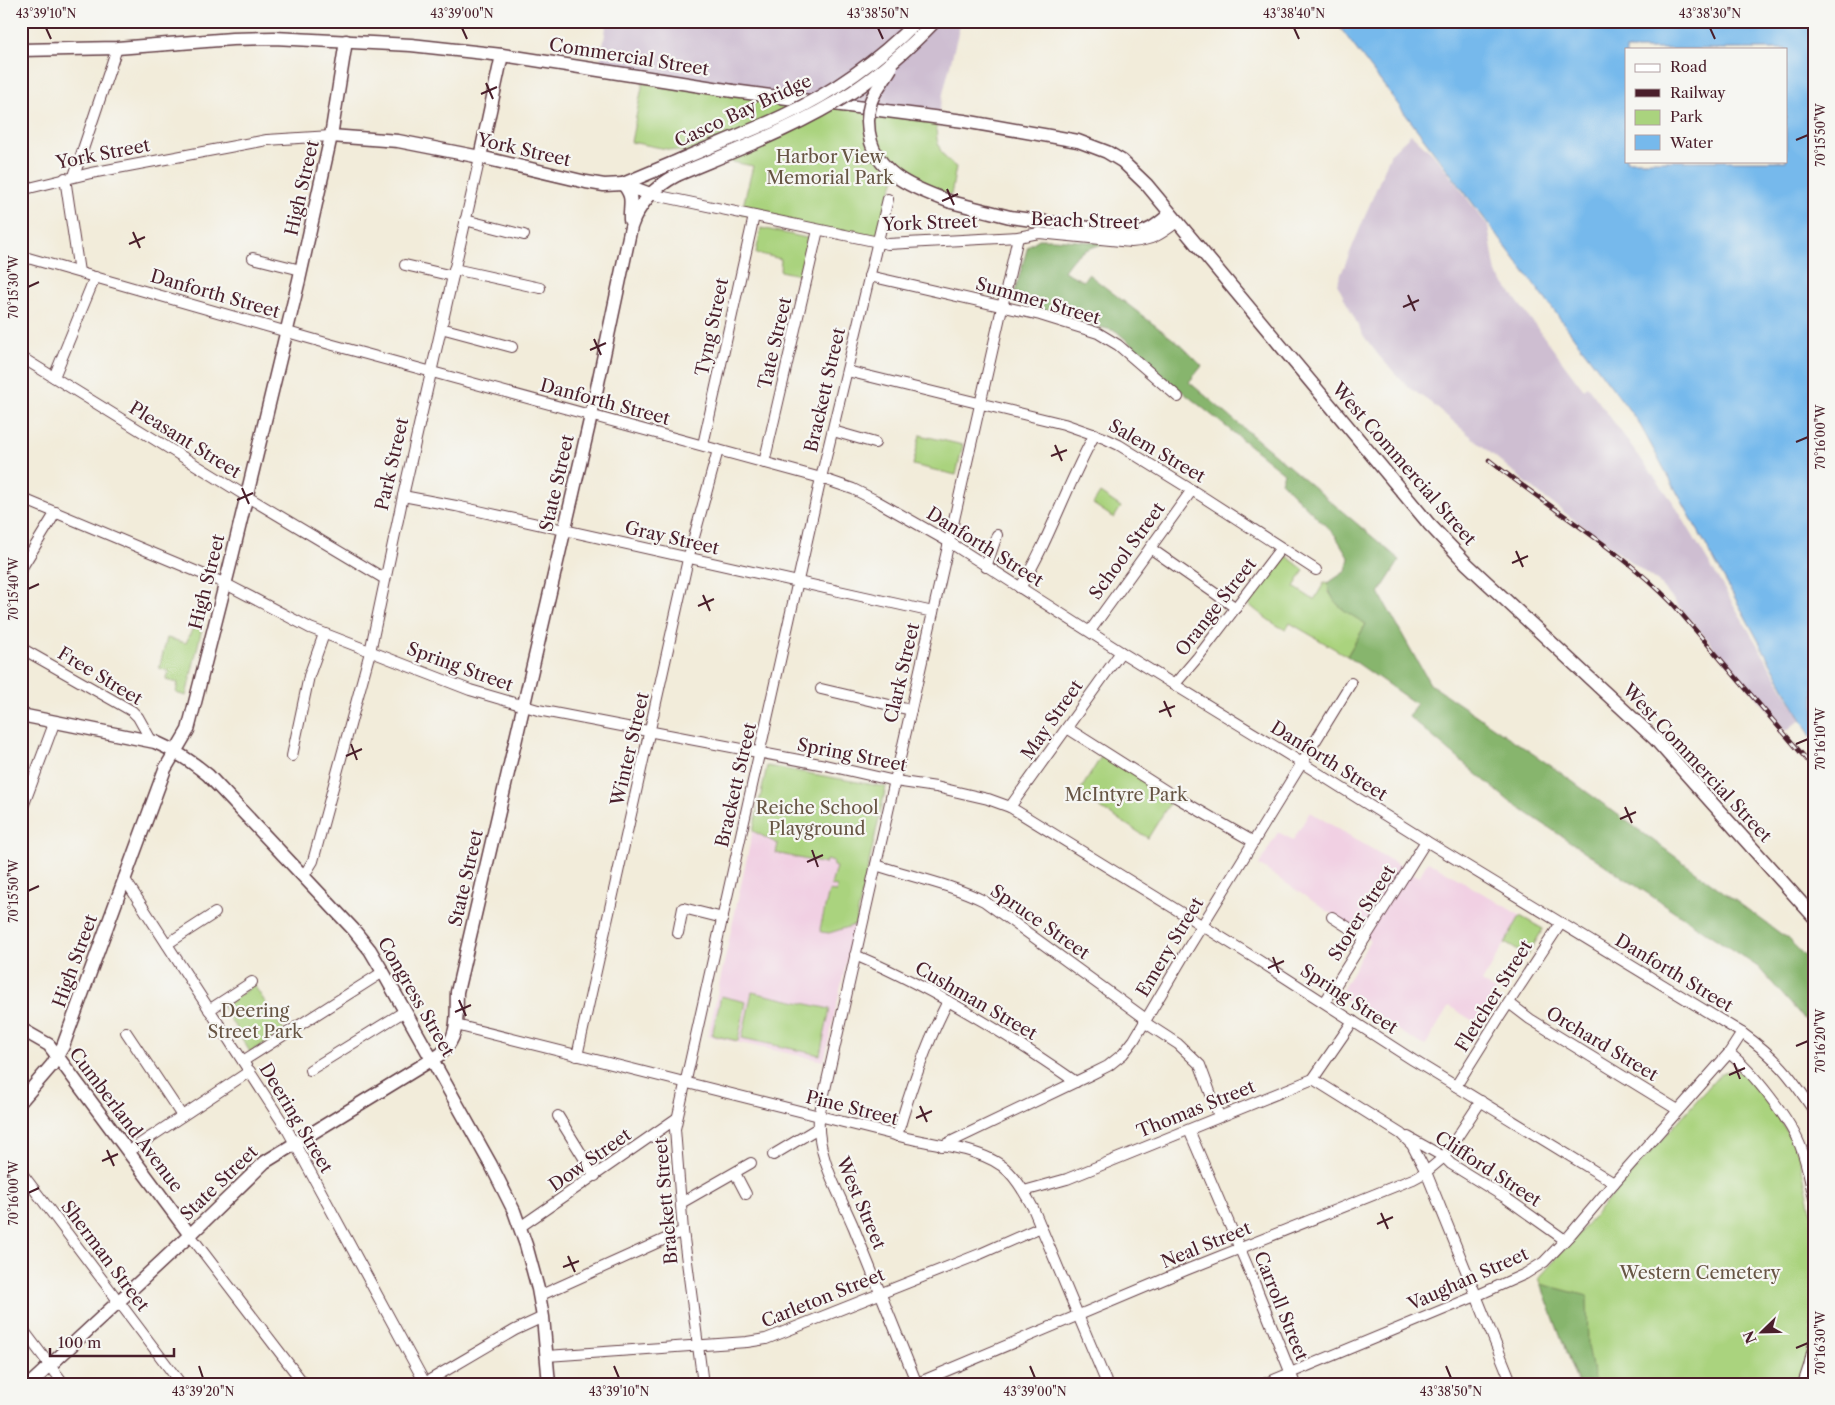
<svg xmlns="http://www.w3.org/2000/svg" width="1835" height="1405" font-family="'Libre Caslon Text',serif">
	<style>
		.built { fill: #f1d0e3 }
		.industrial { fill: #cebed1 }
		.green { fill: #aad37e; stroke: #7a7954 }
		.forest { fill: #87b56d; stroke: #686a4c }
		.water { fill: #76b9ec; stroke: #606c8c; fill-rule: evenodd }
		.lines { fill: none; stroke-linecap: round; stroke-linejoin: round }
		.minor-casing { stroke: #633e45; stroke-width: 12 }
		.major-casing { stroke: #633e45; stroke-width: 15 }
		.minor { stroke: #fff; stroke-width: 10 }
		.major { stroke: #fff; stroke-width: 12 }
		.rail-casing { stroke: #4a1f2b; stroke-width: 4.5 }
		.rail { stroke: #f6f6f2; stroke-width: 2.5; stroke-dasharray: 8; stroke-linecap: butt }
		.major-bridge-casing { stroke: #633e45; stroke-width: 15; stroke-linecap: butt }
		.major-bridge { stroke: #fff; stroke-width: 12 }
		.ticks { fill: none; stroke: #4a1f2b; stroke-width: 2 }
		.labels { text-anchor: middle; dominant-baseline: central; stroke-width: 4.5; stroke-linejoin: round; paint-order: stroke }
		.street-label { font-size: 18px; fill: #4a1f2b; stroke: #f6f6f2 }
		.park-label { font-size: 18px; fill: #675544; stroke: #f6f6f2 }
		.neatline { fill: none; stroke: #4a1f2b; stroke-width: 2 }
		.ticks-label { font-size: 12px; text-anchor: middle; fill: #4a1f2b }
	</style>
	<rect width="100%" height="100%" fill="#f6f6f2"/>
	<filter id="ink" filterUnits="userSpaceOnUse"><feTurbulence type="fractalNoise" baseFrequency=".02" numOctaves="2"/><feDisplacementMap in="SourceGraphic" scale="10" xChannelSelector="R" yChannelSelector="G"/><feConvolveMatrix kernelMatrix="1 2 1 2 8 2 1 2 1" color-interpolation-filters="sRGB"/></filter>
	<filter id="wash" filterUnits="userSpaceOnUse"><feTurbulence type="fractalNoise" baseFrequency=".0096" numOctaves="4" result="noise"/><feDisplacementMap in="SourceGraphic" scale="20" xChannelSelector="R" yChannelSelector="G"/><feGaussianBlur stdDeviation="1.12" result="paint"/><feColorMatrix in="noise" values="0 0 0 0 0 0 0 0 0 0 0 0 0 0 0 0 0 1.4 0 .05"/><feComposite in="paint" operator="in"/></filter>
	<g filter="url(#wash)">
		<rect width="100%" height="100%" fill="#f2ecda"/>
		<g class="built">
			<path d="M767,766L886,787L824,1061L708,1036Z"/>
			<path d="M1310,812L1419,877L1428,861L1543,929L1527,956L1505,943L1482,982L1497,992L1478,1024L1449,1006L1425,1046L1339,996L1370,940L1259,865L1278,832L1293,840Z"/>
		</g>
		<g class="industrial">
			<path d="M607,21H961L937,118L599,71Z"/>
			<path d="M1411,134L1436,157L1488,226L1496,273L1583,389L1587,386L1673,502L1801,719L1786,731L1658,582L1541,495L1431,403L1407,386L1379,356L1363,335L1337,284L1391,153Z"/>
		</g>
		<g class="green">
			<path d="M644,77L937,118C935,139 937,154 956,167L951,195L914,181L897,173L888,199L876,243L741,214L753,166L631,142Z"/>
			<path d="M761,228L811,239L804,276L780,271L781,259L756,253Z"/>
			<path d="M920,435L963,445L956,475L913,465Z"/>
			<path d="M1100,493L1121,507L1114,518L1093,504Z"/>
			<path d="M1283,553L1304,570L1294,587L1314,600L1324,583H1328L1329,593L1366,624L1347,656L1290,623L1286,630C1271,623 1259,613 1247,603Z"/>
			<path d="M196,621L203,624L186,696L176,693L178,683L166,680L169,671L159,668L167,638L186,643Z"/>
			<path d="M1104,752L1174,796L1148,838L1078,794Z"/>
			<path d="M767,766L886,787L855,925L829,933L821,932L820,929L829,891L836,892L837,887L831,885L836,867L833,866L834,862L826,860L825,864L776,853L778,844L753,831Z"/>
			<path d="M1520,916L1543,929L1527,956L1505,943Z"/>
			<path d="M254,985L284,1031L250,1052L223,1007Z"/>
			<path d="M752,992L830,1009L820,1055L742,1038Z"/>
			<path d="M721,996L746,1002L738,1041L712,1035Z"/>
			<path d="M1733,1070L1744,1074L1749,1079L1770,1106L1788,1133L1799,1155L1807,1191L1814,1223V1310L1808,1354L1799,1384H1578L1539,1278L1721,1073Z"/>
		</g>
		<g class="forest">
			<path d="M1039,239H1053L1104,243C1082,252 1078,250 1064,271L1083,281L1088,274L1182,346L1202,366L1189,382L1400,560L1379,593L1430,684L1554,768L1788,939L1814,965V1030L1758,967L1509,801L1409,717L1416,704L1347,656L1366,624C1348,613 1330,605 1328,583L1346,571L1349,558L1335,535L1281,482L1284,473L1144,361L1132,345L1116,331L1058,317L1033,308L1035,299L1021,295L1019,301L1013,298L1028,246Z"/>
			<path d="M1541,1284L1587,1296L1588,1345L1595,1384H1578Z"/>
		</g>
		<path class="water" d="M1335,21H1814V742L1639,423ZM1626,49H1786V161H1626Z"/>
	</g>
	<g filter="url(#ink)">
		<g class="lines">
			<defs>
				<g id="minor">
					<path d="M74,176L117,48"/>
					<path d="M65,178L79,272"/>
					<path d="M21,190L91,173L267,140L331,136"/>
					<path d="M650,194L888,244L1018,237L1039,233L1131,242C1153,240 1160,235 1177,222"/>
					<path d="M465,220L524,235"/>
					<path d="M21,256L333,345L821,478L853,489L875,500L949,542L1121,652L1302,763L1426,841L1742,1033C1777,1058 1790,1075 1814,1111"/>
					<path d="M253,258L301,270"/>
					<path d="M405,265L453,276"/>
					<path d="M454,269L540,288"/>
					<path d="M869,276L1040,315L1098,333L1118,345L1178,397"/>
					<path d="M441,328L512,347"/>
					<path d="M21,357L246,496L385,579"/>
					<path d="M847,371L1064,424L1104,438L1119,445L1203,497L1316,570"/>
					<path d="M54,377L95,277"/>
					<path d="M833,431L875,443"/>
					<path d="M703,445L754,216"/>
					<path d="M764,463L818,230"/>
					<path d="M403,496L456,506L933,612"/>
					<path d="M21,498L224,583L310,628L470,690L538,710L825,765L895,781L936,787L988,799L1010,807L1258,960L1413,1060L1614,1183"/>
					<path d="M1150,548L1236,608"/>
					<path d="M986,567L997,535"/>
					<path d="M21,569L56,512"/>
					<path d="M1020,588C1050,539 1067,484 1095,434"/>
					<path d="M1090,631L1192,490"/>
					<path d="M21,648L132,711L138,717L152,742"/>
					<path d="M1174,685L1198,657L1281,548"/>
					<path d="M821,689L911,710"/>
					<path d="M1067,728L1174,796L1254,842"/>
					<path d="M292,756L309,676L324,634"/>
					<path d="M1010,807L1121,652"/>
					<path d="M21,812L55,721"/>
					<path d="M876,865C912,877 950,884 984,901L1146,1019"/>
					<path d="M303,877L313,861L370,652L403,496L480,157"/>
					<path d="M124,878L288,1131L425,1383"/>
					<path d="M1332,917L1365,938"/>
					<path d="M678,933L683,908L723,918"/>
					<path d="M167,944L215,913"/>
					<path d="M855,955C933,988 1007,1034 1076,1082"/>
					<path d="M1325,1002L1426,841"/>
					<path d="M1509,1003L1530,1019L1678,1110"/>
					<path d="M209,1010L252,982"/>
					<path d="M1144,1022L1178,1044L1200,1065L1219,1116"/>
					<path d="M456,1025L907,1138C937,1145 988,1149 1009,1172C1019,1182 1026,1195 1033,1208L1107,1384"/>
					<path d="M126,1032L182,1116"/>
					<path d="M1729,1053C1753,1072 1788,1117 1800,1145C1807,1162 1810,1181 1814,1198"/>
					<path d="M577,1056L688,559L718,450"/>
					<path d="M243,1061L383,972"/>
					<path d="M310,1070L405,1011"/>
					<path d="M1313,1079L1401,1134L1412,1145L1426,1172L1512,1384"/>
					<path d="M1456,1086L1498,1019L1561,923"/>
					<path d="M558,1116L595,1176"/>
					<path d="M1189,1130L1252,1277L1295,1384"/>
					<path d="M897,1136C910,1090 926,1044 948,1001"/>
					<path d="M1408,1137L1444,1157L1451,1164L1506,1198L1565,1240"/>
					<path d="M942,1146L1090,1075L1108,1066L1123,1054L1134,1040L1187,950L1351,683"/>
					<path d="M128,1152L250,1071"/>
					<path d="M773,1155L818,1128"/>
					<path d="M21,1172L181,1384"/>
					<path d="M735,1173L746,1194"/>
					<path d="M1024,1191L1067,1179L1313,1079L1353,1021"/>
					<path d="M681,1203L751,1163"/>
					<path d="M520,1227L677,1118"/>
					<path d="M190,1235L304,1384"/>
					<path d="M539,1296L683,1231"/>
					<path d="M21,1327L64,1384"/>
					<path d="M547,1356L747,1342L766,1339L980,1254L1041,1227"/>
					<path d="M423,1384L515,1330L543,1317"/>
					<path d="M703,1384L683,1231L675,1129L821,478L888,199"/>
					<path d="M915,1384L1186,1270L1413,1179L1426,1172L1444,1157L1481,1101"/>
					<path d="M917,1384C896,1332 875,1280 854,1228C839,1192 816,1157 819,1116L1018,237"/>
					<path d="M1264,1384L1476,1296L1525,1274L1544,1262L1570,1235L1614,1183L1729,1053L1742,1033"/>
					<path d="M1803,1384L1809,1366L1814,1343"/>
				</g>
				<g id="major">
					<path d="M21,50L117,48L232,39L274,38L411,45L502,55L733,91L964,121L1078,141L1107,152L1122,161L1147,185L1429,524L1467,564L1655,739L1814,917"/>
					<path d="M331,136L398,141L480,157L586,182L604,185L623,184L650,194"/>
					<path d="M480,157L502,55"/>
					<path d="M623,184L673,163"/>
					<path d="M623,184C635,198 629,204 630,220"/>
					<path d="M951,202L1010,217L1132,234C1149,233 1158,224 1170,214"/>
					<path d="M21,715L155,742C176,751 190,760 208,775L353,929L370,950L383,972L491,1165L514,1211L526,1245L538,1289L543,1317L549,1384"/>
					<path d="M21,1029L49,1045L190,1235"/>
					<path d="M21,1101L52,1065L63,1046L165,769L188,730L230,565L299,280L331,136L346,41"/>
					<path d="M30,1384L190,1235L265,1162L441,1054C460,1035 456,1017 457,992L591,416L631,227C639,203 654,187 677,175"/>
				</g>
			</defs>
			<use href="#minor" class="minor-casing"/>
			<use href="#major" class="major-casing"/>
			<use href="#minor" class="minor"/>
			<use href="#major" class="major"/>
			<defs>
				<path id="rail" d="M1489,460C1550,509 1619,548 1673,604L1814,768"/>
			</defs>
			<use href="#rail" class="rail-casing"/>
			<use href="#rail" class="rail"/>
			<defs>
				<g id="major-bridge">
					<path d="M891,68C885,79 876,88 871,101C867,114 867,128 871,142C882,178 919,190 951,202"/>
					<path d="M673,163C709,147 747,133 783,116C832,93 879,60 917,21"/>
					<path d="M677,175C736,150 798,127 852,92C882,72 910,47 935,21"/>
				</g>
			</defs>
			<use href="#major-bridge" class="major-bridge-casing"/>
			<use href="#major-bridge" class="major-bridge"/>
		</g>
	</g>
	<path class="ticks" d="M46,28L51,39M462,28L467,39M878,28L883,39M1294,28L1299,39M1710,28L1715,39M486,83L493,99M481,94L497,87M1796,140L1808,135M947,189L954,205M942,201L958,194M133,232L140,248M129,244L145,237M28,287L39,282M1408,295L1415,311M1403,307L1419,300M594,339L601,355M590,350L606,343M1796,442L1808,437M1055,445L1062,461M1051,456L1067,450M242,488L249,504M237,500L253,493M1516,551L1523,567M1512,563L1528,556M28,589L39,584M703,595L710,611M698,606L714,599M1164,701L1171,717M1159,712L1175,706M351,744L357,760M1796,744L1808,739M346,756L362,749M1625,807L1632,823M1620,819L1636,812M812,850L818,867M807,862L823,855M28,891L39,886M1273,957L1279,973M1268,968L1284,961M459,1000L466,1016M455,1012L471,1005M1796,1046L1808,1041M1734,1063L1740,1079M1729,1075L1745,1068M920,1106L927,1122M916,1118L932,1111M107,1150L114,1166M102,1161L118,1154M28,1193L39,1188M1381,1213L1388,1229M1377,1224L1393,1217M568,1256L575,1272M563,1267L579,1261M1796,1348L1808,1343M199,1366L203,1378M614,1366L619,1378M1030,1366L1035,1378M1446,1366L1451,1378"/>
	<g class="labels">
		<g class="street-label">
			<text transform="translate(629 57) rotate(9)">Commercial Street</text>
			<text transform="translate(743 111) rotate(-25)">Casco Bay Bridge</text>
			<text transform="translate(524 150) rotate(13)">York Street</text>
			<text transform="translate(103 154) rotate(-11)">York Street</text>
			<text transform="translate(302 188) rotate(-77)">High Street</text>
			<text transform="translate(1085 221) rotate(2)">Beach Street</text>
			<text transform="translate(930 223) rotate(-2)">York Street</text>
			<text transform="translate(215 294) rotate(16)">Danforth Street</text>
			<text transform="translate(1038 301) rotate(16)">Summer Street</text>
			<text transform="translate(712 327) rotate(-78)">Tyng Street</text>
			<text transform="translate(775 343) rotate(-77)">Tate Street</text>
			<text transform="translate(825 390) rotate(-77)">Brackett Street</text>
			<text transform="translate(605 402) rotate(15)">Danforth Street</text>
			<text transform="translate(185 440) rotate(32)">Pleasant Street</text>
			<text transform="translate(1157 451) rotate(30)">Salem Street</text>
			<text transform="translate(392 464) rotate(-77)">Park Street</text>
			<text transform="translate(1404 464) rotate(49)">West Commercial Street</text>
			<text transform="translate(557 483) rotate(-77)">State Street</text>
			<text transform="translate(672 538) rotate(13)">Gray Street</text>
			<text transform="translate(985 547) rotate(32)">Danforth Street</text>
			<text transform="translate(1127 551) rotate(-54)">School Street</text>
			<text transform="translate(207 582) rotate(-76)">High Street</text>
			<text transform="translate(1216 607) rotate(-52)">Orange Street</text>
			<text transform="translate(460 667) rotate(20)">Spring Street</text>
			<text transform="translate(902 673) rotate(-77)">Clark Street</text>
			<text transform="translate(100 676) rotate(31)">Free Street</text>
			<text transform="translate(1052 720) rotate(-55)">May Street</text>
			<text transform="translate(630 749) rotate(-77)">Winter Street</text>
			<text transform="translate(852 755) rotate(11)">Spring Street</text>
			<text transform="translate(1329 761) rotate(32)">Danforth Street</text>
			<text transform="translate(1697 763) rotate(47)">West Commercial Street</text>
			<text transform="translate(736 785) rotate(-77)">Brackett Street</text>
			<text transform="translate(466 878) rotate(-77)">State Street</text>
			<text transform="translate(1362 913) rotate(-58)">Storer Street</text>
			<text transform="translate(1040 922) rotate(35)">Spruce Street</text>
			<text transform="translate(1170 947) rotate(-59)">Emery Street</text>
			<text transform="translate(75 961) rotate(-70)">High Street</text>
			<text transform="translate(1674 973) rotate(31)">Danforth Street</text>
			<text transform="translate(1494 996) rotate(-58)">Fletcher Street</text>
			<text transform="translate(416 997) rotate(60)">Congress Street</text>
			<text transform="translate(1349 999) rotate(33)">Spring Street</text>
			<text transform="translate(976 1001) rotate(30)">Cushman Street</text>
			<text transform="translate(1602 1044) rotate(31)">Orchard Street</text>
			<text transform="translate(852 1108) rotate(14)">Pine Street</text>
			<text transform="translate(1196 1109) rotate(-22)">Thomas Street</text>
			<text transform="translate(296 1118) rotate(59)">Deering Street</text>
			<text transform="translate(126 1120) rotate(53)">Cumberland Avenue</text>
			<text transform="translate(590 1160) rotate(-35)">Dow Street</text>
			<text transform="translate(1488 1169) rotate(33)">Clifford Street</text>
			<text transform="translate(219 1183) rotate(-44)">State Street</text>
			<text transform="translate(666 1201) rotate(-95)">Brackett Street</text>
			<text transform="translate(861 1203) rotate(67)">West Street</text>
			<text transform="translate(1206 1245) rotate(-22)">Neal Street</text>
			<text transform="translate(105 1256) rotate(53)">Sherman Street</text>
			<text transform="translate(1468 1279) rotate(-24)">Vaughan Street</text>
			<text transform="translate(823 1298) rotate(-22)">Carleton Street</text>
			<text transform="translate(1281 1306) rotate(68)">Carroll Street</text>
		</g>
		<g class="park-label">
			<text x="830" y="157">Harbor View<tspan x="830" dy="21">Memorial Park</tspan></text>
			<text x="1126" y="795">McIntyre Park</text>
			<text x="817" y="808">Reiche School<tspan x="817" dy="21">Playground</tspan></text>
			<text x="255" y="1011">Deering<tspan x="255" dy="21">Street Park</tspan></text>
			<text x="1700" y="1273">Western Cemetery</text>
		</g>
	</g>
	<rect width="1835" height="1405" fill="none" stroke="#f6f6f2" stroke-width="55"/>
	<rect x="1625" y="48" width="162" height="115" fill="#f6f6f2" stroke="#b1a0a2"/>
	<rect x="1635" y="64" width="25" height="8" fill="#ffffff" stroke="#b1a0a2"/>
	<text x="1670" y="72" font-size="15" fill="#4a1f2b">Road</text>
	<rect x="1635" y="89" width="25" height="8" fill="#4a1f2b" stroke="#b1a0a2"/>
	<text x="1670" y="98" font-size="15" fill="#4a1f2b">Railway</text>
	<rect x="1635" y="110" width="25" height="15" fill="#aad37e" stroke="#b1a0a2"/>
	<text x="1670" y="122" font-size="15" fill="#4a1f2b">Park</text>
	<rect x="1635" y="135" width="25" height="15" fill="#76b9ec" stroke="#b1a0a2"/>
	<text x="1670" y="148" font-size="15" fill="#4a1f2b">Water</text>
	<g transform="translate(1762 1332) rotate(247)" stroke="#f6f6f2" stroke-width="4" paint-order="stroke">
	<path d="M0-4L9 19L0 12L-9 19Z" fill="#4a1f2b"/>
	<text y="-8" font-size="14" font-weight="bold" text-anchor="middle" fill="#4a1f2b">N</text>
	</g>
	<path d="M50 1348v8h124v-8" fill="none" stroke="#4a1f2b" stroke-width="2.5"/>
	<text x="58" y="1348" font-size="15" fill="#4a1f2b" stroke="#f6f6f2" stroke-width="4" paint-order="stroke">100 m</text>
	<rect x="28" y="28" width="1780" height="1350" class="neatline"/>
	<g class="ticks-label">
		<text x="46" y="18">43°39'10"N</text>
		<text x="462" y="18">43°39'00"N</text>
		<text x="878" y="18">43°38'50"N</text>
		<text x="1294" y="18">43°38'40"N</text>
		<text x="1710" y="18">43°38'30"N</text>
		<text transform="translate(1821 135) rotate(-90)" y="4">70°15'50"W</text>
		<text transform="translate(14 287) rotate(-90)" y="4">70°15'30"W</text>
		<text transform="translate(1821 437) rotate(-90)" y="4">70°16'00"W</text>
		<text transform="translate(14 589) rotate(-90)" y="4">70°15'40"W</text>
		<text transform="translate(1821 739) rotate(-90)" y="4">70°16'10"W</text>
		<text transform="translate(14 891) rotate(-90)" y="4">70°15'50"W</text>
		<text transform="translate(1821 1041) rotate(-90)" y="4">70°16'20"W</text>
		<text transform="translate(14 1193) rotate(-90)" y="4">70°16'00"W</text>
		<text transform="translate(1821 1343) rotate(-90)" y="4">70°16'30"W</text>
		<text x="203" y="1396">43°39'20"N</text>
		<text x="619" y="1396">43°39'10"N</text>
		<text x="1035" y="1396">43°39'00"N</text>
		<text x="1451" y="1396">43°38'50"N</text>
	</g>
</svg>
